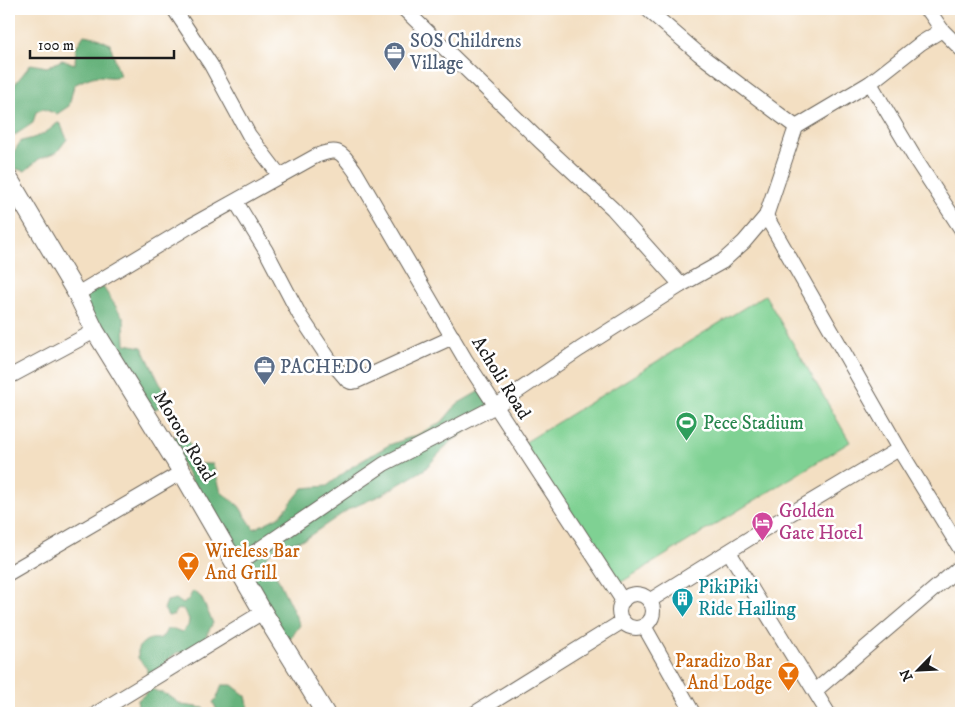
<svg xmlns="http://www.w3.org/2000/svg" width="970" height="722" font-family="'IM FELL DW Pica',serif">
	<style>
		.green { fill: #7fd193; stroke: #4e7658 }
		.forest { fill: #67b37d; stroke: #42684c }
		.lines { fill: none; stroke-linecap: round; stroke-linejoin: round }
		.minor-casing { stroke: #676056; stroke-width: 16 }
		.major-casing { stroke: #676056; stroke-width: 20 }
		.minor { stroke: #fff; stroke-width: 14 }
		.major { stroke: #fff; stroke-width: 18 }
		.labels { text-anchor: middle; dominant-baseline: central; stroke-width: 5; stroke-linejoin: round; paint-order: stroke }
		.service-label { font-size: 19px; fill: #4e5e75; stroke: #fff; text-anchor: start }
		.street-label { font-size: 19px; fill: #1c1c1c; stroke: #fff }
		.leisure-label { font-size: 19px; fill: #27864d; stroke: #fff; text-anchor: start }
		.hotel-label { font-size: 19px; fill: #b23c85; stroke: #fff; text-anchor: start }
		.food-label { font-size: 19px; fill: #c56008; stroke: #fff; text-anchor: start }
		.culture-label { font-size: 19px; fill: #0d838f; stroke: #fff; text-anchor: start }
	</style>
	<rect width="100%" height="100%" fill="#fff"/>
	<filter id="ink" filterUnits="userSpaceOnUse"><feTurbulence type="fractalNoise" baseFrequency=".02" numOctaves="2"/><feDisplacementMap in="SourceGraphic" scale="10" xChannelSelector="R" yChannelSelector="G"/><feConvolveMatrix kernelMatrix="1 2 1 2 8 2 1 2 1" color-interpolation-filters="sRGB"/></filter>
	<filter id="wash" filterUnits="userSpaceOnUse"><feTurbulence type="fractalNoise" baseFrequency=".0096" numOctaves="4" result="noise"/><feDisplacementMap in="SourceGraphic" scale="20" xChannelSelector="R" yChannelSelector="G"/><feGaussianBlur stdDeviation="1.12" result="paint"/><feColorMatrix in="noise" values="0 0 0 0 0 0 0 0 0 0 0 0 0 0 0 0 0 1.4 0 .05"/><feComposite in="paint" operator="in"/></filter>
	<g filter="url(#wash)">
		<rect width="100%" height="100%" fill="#f3dfc2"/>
		<path class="green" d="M765,295L850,442L610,589L524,443Z"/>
		<g class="forest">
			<path d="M84,35L95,37L110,44L120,76C112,78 108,77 100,76C91,76 82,81 74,85L69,106L57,114L43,109L36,112L33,123L15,135L9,131V86L15,84L31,64L47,67L62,60L75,64L76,47Z"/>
			<path d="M58,122L61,125L67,139L57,152L39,159L25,171L16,169L12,160L15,150L21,141C36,138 47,134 58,122Z"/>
			<path d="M103,287L124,319L125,344L142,347L167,398L158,408L146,412L81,296Z"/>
			<path d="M483,389L496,411L449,443L425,469L381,495L349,509L305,539L278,546L267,556L300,625L291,638L279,641L246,578L242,554L232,551L172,447L175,436L187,438L198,464H213L221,492L239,506L254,529L280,516L303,488L327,486L353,466L389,445L417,435L442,422L457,404Z"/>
			<path d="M193,591L201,597L213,623L206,636L205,642L186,654L178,652L167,660L164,667L147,675V669L138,658V648C145,640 149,638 159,639L164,635L167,629H174L182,632L188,626L189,619L183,609L176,610L174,615L168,616L164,609L167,601L176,599L183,604L188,600Z"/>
			<path d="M222,685H232L246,696L249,709L253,713H241L235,708L225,713H218L213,702L217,698Z"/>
			<path d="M151,689L168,695L182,705L204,708L208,713H164L153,709L139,711L137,701Z"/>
		</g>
	</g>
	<g filter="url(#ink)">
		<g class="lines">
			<defs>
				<g id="minor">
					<path d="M174,9L211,65L249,135L280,176"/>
					<path d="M404,9L541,142L613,209L681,285"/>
					<path d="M647,9L699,54L796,127"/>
					<path d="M942,30L961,49"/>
					<path d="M870,83L916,160L961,229"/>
					<path d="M236,202L266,251L299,314L329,359L347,380L351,382L357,381L453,337"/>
					<path d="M766,216L899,449"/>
					<path d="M77,294L192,225L316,156C340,147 340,151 355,171L465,359L623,601"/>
					<path d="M9,377L95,331"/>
					<path d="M729,552L828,713"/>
					<path d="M236,565L384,464L496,406L580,349L681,285L722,262L744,242L766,216L796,127L870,83L921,43L942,30L929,11L925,9"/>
					<path d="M9,573L182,472"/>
					<circle cx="636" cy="611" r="17"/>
					<path d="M649,601L758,533L899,449L961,550"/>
					<path d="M644,626L693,713"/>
					<path d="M815,691L961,566"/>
					<path d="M97,713L263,612"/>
					<path d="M475,713L623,621"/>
				</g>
				<path id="major" d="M9,179L77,294L95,331L182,472L263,612L325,713"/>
			</defs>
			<use href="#minor" class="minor-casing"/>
			<use href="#major" class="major-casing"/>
			<use href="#minor" class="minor"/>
			<use href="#major" class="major"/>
		</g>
	</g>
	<defs>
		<symbol id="office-pin" viewBox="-11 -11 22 30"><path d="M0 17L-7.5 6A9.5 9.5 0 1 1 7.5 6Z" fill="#5c6f8a" stroke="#fff"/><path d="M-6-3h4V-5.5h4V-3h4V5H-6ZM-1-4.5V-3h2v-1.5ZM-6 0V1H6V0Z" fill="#fff"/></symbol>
		<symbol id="stadium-pin" viewBox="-11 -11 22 30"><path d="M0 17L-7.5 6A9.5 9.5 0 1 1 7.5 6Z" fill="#2e9e5b" stroke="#fff"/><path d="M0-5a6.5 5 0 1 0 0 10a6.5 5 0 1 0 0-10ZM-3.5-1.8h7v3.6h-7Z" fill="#fff"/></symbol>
		<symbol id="hotel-pin" viewBox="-11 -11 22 30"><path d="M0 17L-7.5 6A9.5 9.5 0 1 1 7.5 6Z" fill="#d1479c" stroke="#fff"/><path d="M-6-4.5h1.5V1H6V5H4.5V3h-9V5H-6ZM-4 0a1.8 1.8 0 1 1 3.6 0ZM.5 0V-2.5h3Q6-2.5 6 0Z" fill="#fff"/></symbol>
		<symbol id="bar-pin" viewBox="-11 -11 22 30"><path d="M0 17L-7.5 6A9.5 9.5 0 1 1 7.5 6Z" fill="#e8710a" stroke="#fff"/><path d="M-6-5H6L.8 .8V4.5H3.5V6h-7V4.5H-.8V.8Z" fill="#fff"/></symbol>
		<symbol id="building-pin" viewBox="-11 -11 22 30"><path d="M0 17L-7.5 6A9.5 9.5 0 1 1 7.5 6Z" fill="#0f9aa8" stroke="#fff"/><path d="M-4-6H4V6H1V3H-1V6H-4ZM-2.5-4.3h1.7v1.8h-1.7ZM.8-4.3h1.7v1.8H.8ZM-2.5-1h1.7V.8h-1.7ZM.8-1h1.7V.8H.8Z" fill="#fff"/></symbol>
	</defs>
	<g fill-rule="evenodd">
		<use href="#office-pin" x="382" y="40" width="25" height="34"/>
		<use href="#office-pin" x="252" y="354" width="25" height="34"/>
		<use href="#stadium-pin" x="674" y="410" width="25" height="34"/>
		<use href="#hotel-pin" x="750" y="510" width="25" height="34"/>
		<use href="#bar-pin" x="176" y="550" width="25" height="34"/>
		<use href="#building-pin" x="670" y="586" width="25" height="34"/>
		<use href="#bar-pin" x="776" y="660" width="25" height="34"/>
	</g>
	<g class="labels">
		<g class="service-label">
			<text x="410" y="41">SOS Childrens<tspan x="410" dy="22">Village</tspan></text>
			<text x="280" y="367">PACHEDO</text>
		</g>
		<g class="street-label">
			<text transform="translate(501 378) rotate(58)">Acholi Road</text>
			<text transform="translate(184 436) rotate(59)">Moroto Road</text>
		</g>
		<g class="leisure-label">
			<text x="703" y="423">Pece Stadium</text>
		</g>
		<g class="hotel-label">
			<text x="779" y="511">Golden<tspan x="779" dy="22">Gate Hotel</tspan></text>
		</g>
		<g class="food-label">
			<text x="205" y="551">Wireless Bar<tspan x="205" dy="22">And Grill</tspan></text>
			<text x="772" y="661" text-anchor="end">Paradizo Bar<tspan x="772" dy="22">And Lodge</tspan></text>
		</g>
		<g class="culture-label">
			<text x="698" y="587">PikiPiki<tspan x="698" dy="22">Ride Hailing</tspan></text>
		</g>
	</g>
	<rect width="970" height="722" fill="none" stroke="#fff" stroke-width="30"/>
	<g transform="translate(918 670) rotate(246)" stroke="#ffffff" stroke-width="4" paint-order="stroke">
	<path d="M0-4L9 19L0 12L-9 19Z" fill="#1c1c1c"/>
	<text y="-8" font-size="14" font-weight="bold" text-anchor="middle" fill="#1c1c1c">N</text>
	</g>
	<path d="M30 50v8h144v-8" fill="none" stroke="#1c1c1c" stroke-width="2.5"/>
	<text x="38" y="50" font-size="15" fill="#1c1c1c" stroke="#ffffff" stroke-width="4" paint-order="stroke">100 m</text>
</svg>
